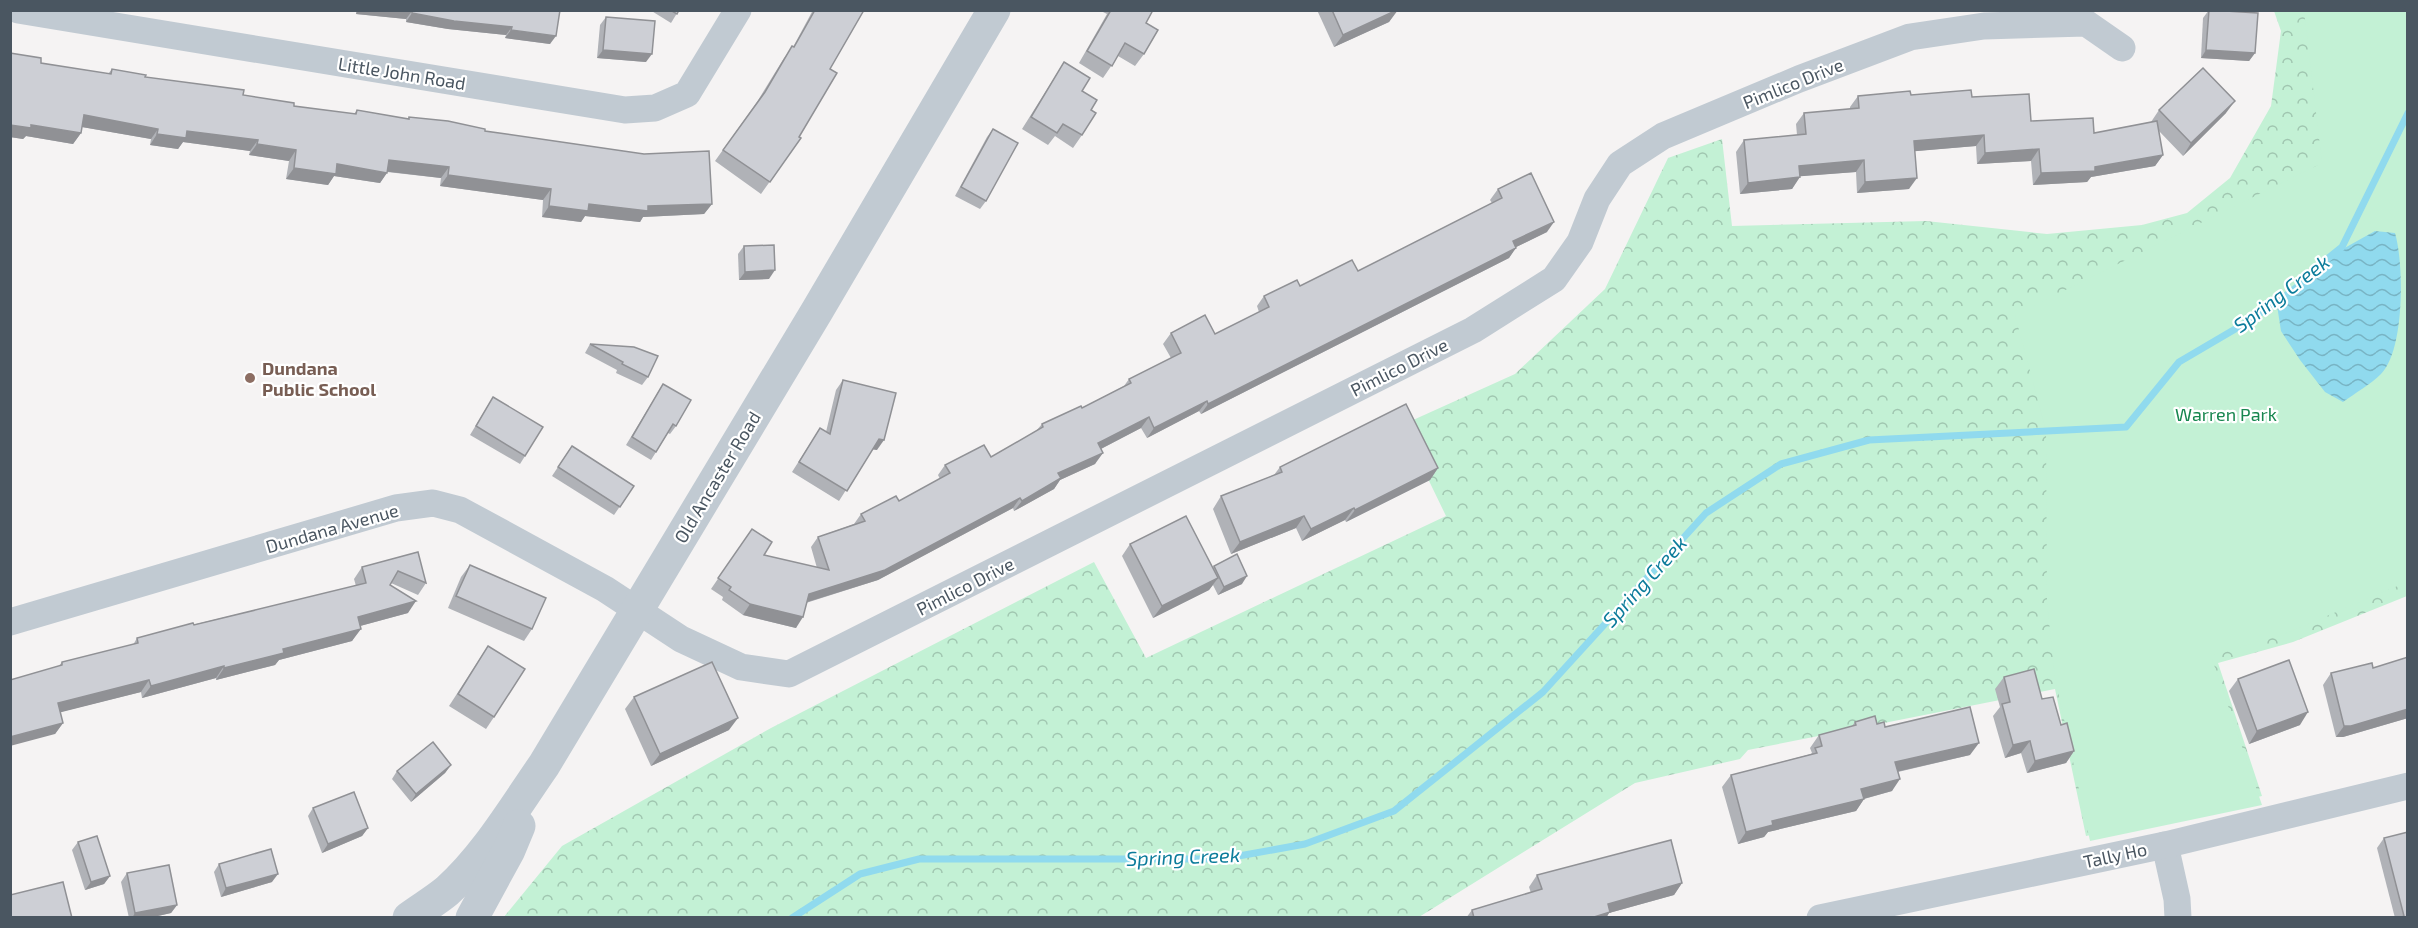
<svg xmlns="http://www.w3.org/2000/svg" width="2418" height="928" font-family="'Exo 2',sans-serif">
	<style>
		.forest { fill: url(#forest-crowns) }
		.park { fill: #c3f1d5 }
		.water { fill: url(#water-waves) }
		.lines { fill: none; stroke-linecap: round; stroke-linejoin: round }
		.stream { stroke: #90daee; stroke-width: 7 }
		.minor { stroke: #c1cad2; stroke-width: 27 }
		.tertiary { stroke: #c1cad2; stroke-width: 33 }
		.wall { fill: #b0b2b7 }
		.shaded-wall { fill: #909195 }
		.building { fill: #cdcfd5; stroke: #909195; stroke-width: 1.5 }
		.education-dot { fill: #8d6e63; stroke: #fff; stroke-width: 2 }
		.labels { text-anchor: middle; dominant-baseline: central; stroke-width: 4.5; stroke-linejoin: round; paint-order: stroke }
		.street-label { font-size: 18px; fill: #4a5661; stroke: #fff }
		.education-label { font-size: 18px; font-weight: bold; fill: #785e54; stroke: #fff; text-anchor: start }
		.park-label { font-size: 18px; fill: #17864f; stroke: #fff }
		.water-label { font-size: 20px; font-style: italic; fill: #0c7c9b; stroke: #fff }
	</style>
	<defs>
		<pattern id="forest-crowns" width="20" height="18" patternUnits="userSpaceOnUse" patternTransform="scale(1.5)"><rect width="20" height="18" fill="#c3f1d5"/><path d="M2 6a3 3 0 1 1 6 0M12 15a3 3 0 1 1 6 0" fill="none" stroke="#a0c6b0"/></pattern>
		<pattern id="water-waves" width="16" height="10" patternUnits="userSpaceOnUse" patternTransform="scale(1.5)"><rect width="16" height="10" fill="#90daee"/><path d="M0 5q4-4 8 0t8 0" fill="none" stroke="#78b4c4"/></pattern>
	</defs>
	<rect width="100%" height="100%" fill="#f5f3f3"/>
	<path class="forest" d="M2274,11H2407V596L2293,642L2218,663L2262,796L2086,836L2055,689L1748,750L1740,759L1635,783L1419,917L503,918L562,846L771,728L1094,562L1146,658L1446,516L1402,425L1515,374L1605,289L1668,158L1722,139L1732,226L1926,221L2047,234L2142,225L2187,213L2230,178L2271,106L2281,31Z"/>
	<path class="park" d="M2304,11H2407V582L2284,634L2211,656L2262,805L2090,841L2055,677L2047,603L2046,431L2015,315L2322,163Z"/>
	<path class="water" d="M2375,231L2395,233C2404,263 2405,350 2381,374C2370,385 2355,393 2343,402L2325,392L2300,360L2281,331L2276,299L2332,255Z"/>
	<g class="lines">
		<g class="stream">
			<path d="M2311,272L2342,247L2408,113"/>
			<path d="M792,918L860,874L919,859H1222L1305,844L1394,811L1543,692L1706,513L1781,464L1869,440L2126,427L2179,362L2254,318L2281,296"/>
		</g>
		<g class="minor">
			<path d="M18,10L625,110L655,108L687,94L738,10"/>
			<path d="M10,622L396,508L433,503L460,510L605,589L681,639L741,667L789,674L1473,330L1554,279L1580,242L1597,199L1620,164L1663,136L1799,79L1910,37L1984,26L2086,23L2122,48"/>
			<path d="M2165,845L2177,899L2178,918"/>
			<path d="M1820,918L2165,845L2408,786"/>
		</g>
		<g class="tertiary">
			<path d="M409,918C421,909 435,901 447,891C486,856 514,808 544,765L817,311L994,10"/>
			<path d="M472,918L509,850L519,826"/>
		</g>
	</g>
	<g class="wall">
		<path d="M350,10H560L550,44L505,38L506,35L448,29L406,22V19L356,14V11Z"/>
		<path d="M650,10H679L671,23Z"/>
		<path d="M813,10H864L830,69L799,137L801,138L761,194L715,161L757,102L784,58L793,47Z"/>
		<path d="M1104,10H1153L1146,23L1144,54L1135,66L1118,56L1103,78L1079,63L1107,14L1103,12Z"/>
		<path d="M1317,10H1397L1389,22L1334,47Z"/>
		<path d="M2209,10H2225L2255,53L2249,61L2201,58L2203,18Z"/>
		<path d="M606,17L646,62L597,58L600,25Z"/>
		<path d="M10,53L41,63L108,74L112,69L145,77L243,95L294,106L354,114L357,110L407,119L409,117L485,131L712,204L704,214L643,217L640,222L585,216L581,222L542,217L543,200L440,186L441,178L387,172L380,183L334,176L328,185L286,179L289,161L249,155L250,151L183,142L178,149L150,145L151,139L82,127L81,133L73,144L26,136L23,139L10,137Z"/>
		<path d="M1064,62L1082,91L1091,110L1082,135L1073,148L1055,136L1048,145L1022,129L1056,75Z"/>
		<path d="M1911,95L1972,97L2031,121L2094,133L2151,122L2159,110L2226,113L2183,156L2159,131L2163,155L2155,166L2091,177L2087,182L2033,185L2031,161L1977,164L1976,146L1915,151L1909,189L1857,193L1856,172L1800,176L1792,189L1740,194L1736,152L1744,140L1797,135L1796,124L1804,113L1850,109V107L1858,96Z"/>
		<path d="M993,129L986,201L980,209L955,196L987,137Z"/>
		<path d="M1498,189L1547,232L1516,247L1509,258L1201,414L1199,411L1147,438L1141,428L1101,449L1095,464L1060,480L1054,489L1014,511L1013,508L878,580L806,603L796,628L743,615L722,600L723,597L711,589L752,529L764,555L817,568L811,547L818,537L854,524L861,514L899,501L940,479L938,475L945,465L991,457L1036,431L1042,424L1082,408L1124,386L1129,379L1171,358L1163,344L1171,333L1215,334L1259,312L1257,306L1264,296L1358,271L1492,203L1490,200Z"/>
		<path d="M744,246L769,279L739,280L738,254Z"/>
		<path d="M590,344L634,347L648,377L642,385L616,373L617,370L585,353Z"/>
		<path d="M843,380L877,450L872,449L839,501L792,472L820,428L826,432L836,390Z"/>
		<path d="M663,384L676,426L670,434L668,433L651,460L626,445Z"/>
		<path d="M493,397L525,456L520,464L470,435Z"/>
		<path d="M572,446L634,486L614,515L552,476Z"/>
		<path d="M1280,467L1438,468L1430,480L1346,522L1345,520L1302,541L1296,528L1231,554L1213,509L1221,496L1274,475Z"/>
		<path d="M1130,544L1212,567L1214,566L1242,584L1218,595L1213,585L1209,590L1153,618L1122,556Z"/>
		<path d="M418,552L426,583L418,595L391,583L390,585L408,613L360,626L352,641L279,660L275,665L216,680V678L142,698L141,692L60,712L63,723L55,734L59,666L62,662L133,645L137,638L356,586L354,579L362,567Z"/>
		<path d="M470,565L532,629L524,641L448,608L461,577Z"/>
		<path d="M488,646L494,717L486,729L449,706Z"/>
		<path d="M2408,657V718L2343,737H2336L2323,685L2331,673L2373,668Z"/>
		<path d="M2004,677L2042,699L2061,725L2074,751L2066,763L2027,773L2021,753L2005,758L1993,716L2000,707L1995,689Z"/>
		<path d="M2238,679L2300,725L2249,744L2229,691Z"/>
		<path d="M634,697L729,730L651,766L625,709Z"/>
		<path d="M1855,722L1877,724L1970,755L1898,772L1892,791L1864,799L1856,811L1768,832L1764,837L1738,844L1722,787L1731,775L1811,754L1812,753L1810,748L1819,735L1852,726Z"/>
		<path d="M451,765L445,773L411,802L392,779L397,771Z"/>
		<path d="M313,808L368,828L362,836L322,853L308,816Z"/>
		<path d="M2384,838L2408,918H2395L2377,848Z"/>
		<path d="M78,842L110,876L104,884L85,890L72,850Z"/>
		<path d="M219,864L272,882L221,897L214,872Z"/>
		<path d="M127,873L177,905L171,913L149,918H129L121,882Z"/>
		<path d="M1537,875L1682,883L1674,895L1609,913L1606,918H1466L1472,910L1531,893L1529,887Z"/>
	</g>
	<g class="shaded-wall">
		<path d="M358,10L412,11L406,19L356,14Z"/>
		<path d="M1398,10L1389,22L1334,47L1343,35Z"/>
		<path d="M412,13L512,27L506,35L448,29L406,22Z"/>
		<path d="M511,30L556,36L550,44L505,38Z"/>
		<path d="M603,50L652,54L646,62L597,58Z"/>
		<path d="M2206,50L2255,53L2249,61L2201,58Z"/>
		<path d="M2235,101L2226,113L2183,156L2191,143Z"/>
		<path d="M84,115L158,129L151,139L76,126Z"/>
		<path d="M10,125H31L81,133L73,144L26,136L23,139L10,137Z"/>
		<path d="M187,131L258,140L250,151L183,142L178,149L150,145L157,134Z"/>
		<path d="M1984,135L1976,146L1906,152L1914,141Z"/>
		<path d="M257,144L296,150L289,161L249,155Z"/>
		<path d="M2039,149L2031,161L1977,164L1985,153Z"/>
		<path d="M2163,155L2155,166L2091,177L2087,182L2033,185L2041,173L2095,167Z"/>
		<path d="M389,160L449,167L441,178L382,171Z"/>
		<path d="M1864,160L1856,172L1791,177L1799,166Z"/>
		<path d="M337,164L387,173L380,183L334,176L328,185L286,179L294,168Z"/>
		<path d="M448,175L551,189L543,200L440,186Z"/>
		<path d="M1800,177L1792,189L1740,194L1748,183Z"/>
		<path d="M1917,178L1909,189L1857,193L1865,182Z"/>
		<path d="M589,204L648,206L712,204L704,214L643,217L640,222L585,216L581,222L542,217L549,206Z"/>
		<path d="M1554,222L1547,232L1506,252L1513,241Z"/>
		<path d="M1516,248L1509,258L1201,414L1208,404Z"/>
		<path d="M775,270L769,279L739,280L745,272Z"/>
		<path d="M1207,401L1199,411L1147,438L1154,428Z"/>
		<path d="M1149,417L1141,428L1091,454L1098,443Z"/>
		<path d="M879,439L884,440L877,450L871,449Z"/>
		<path d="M1103,453L1095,464L1060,480L1054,489L1014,511L1022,501L1058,473Z"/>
		<path d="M1438,468L1430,480L1346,522L1355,510Z"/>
		<path d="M1020,498L1013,508L878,580L801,604L809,594Z"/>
		<path d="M1354,508L1345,520L1302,541L1311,529Z"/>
		<path d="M1304,516L1296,528L1231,554L1240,542Z"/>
		<path d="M1247,576L1242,584L1218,595L1224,587Z"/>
		<path d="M1218,578L1209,590L1153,618L1162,606Z"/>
		<path d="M416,601L408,613L349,629L358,617Z"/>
		<path d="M750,604L803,617L796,628L743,615Z"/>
		<path d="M361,629L352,641L279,660L275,665L216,680L224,668L283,649Z"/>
		<path d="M224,666L216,678L142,698L151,686Z"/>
		<path d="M149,680L141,692L50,715L58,703Z"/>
		<path d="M2408,709V718L2343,737H2336L2344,726Z"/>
		<path d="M2308,712L2300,725L2249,744L2257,731Z"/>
		<path d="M738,718L729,730L651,766L660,754Z"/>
		<path d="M63,723L55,734L10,746V737Z"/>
		<path d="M2030,741L2021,753L2005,758L2013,745Z"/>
		<path d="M1979,743L1970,755L1887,774L1895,762Z"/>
		<path d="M2074,751L2066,763L2027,773L2035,761Z"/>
		<path d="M451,765L445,773L411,802L416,794Z"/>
		<path d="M1900,779L1892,791L1856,801L1864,799L1856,811L1768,832L1764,837L1738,844L1746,832L1772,821L1861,789Z"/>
		<path d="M368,828L362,836L322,853L328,844Z"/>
		<path d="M278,874L272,882L221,897L226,888Z"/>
		<path d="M110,876L104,884L85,890L91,882Z"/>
		<path d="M1682,883L1674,895L1609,913L1606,918H1591L1608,904Z"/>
		<path d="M177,905L171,913L149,918H132L135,913Z"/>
	</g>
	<g class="building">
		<path d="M409,10H560L556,36L511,30L512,27L454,21L412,13V11Z"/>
		<path d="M670,10H679L677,14Z"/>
		<path d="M815,10H864L830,69L837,73L799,137L801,138L770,182L723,150L765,92L792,46L794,47Z"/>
		<path d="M1111,10H1153L1146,23L1158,30L1144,54L1125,43L1112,66L1087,51Z"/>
		<path d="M1332,10H1397L1343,35Z"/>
		<path d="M2209,10L2258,13L2255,53L2206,50Z"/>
		<path d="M606,17L655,21L652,54L603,50Z"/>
		<path d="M10,53L41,58V63L111,74L112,69L146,75L145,77L244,90L243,95L294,103V106L356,114L357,110L409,119V117L448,121L485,129V131L644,154L709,151L712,204L648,206V211L589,204L588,211L549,206L551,189L448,175L449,167L389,160L387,173L337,164L336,174L294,168L296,150L257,144L258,140L187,131L186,138L157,134L158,129L84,115L81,133L31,125V128L10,125Z"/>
		<path d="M1064,62L1090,78L1082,91L1097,100L1091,110L1096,113L1082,135L1063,124L1057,133L1031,117Z"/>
		<path d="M2203,68L2235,101L2191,143L2159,110Z"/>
		<path d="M1971,90L1972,97L2029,94L2031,121L2093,118L2094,133L2157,121L2163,155L2095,167V171L2041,173L2039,149L1985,153L1984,135L1914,141L1917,178L1865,182L1864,160L1799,166L1800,177L1748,183L1744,140L1806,134L1804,113L1859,108L1858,96L1910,91L1911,95Z"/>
		<path d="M993,129L1018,143L986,201L961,187Z"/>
		<path d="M1531,173L1554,222L1513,241L1516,248L1208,404L1207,401L1154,428L1149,417L1098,443L1103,453L1058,473L1061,478L1022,501L1020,498L885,570L809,594L803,617L750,604L729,590L731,587L718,578L752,529L772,542L764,555L829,570L818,537L865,521L861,514L896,496L899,501L950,473L945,465L984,445L991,457L1043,427L1042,424L1081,406L1082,408L1131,383L1129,379L1181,353L1171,333L1205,315L1215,334L1269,307L1264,296L1297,280L1300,286L1352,260L1358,271L1502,198L1498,189Z"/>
		<path d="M774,245L775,270L745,272L744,246Z"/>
		<path d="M590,344L634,347L658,356L648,377L622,364L623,362Z"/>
		<path d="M843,380L896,393L884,440L879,439L847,491L799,462L820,428L830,434Z"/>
		<path d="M663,384L691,400L676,426L673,424L656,452L632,437Z"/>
		<path d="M493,397L543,427L525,456L476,426Z"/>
		<path d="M1406,404L1438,468L1355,510L1354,508L1311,529L1304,516L1240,542L1221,496L1282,472L1280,467Z"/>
		<path d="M572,446L634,486L620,507L558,467Z"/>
		<path d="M1186,516L1218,578L1162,606L1130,544Z"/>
		<path d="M418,552L426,583L398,571L390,585L416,601L358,617L361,629L283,649L284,653L224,668V666L151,686L149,680L58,703L63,723L10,737V680L62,665V662L138,643L137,638L193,623L194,625L366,583L362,567Z"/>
		<path d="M1237,554L1247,576L1224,587L1214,566Z"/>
		<path d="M470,565L546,598L532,629L456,596Z"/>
		<path d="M488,646L525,669L494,717L458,694Z"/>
		<path d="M2408,657V709L2351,726H2344L2331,673L2372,663L2373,668Z"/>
		<path d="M2289,660L2308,712L2257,731L2238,679Z"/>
		<path d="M712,662L738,718L660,754L634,697Z"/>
		<path d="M2034,669L2042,699L2053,697L2061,725L2067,723L2074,751L2035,761L2030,741L2013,745L2002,704L2010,702L2004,677Z"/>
		<path d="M1970,707L1979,743L1895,762L1900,779L1861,789L1864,799L1772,821L1773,825L1746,832L1731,775L1817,753L1815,748L1822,746L1819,735L1856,725L1855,722L1875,716L1877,724L1884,722L1885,727Z"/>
		<path d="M433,742L451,765L416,794L397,771Z"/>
		<path d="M354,792L368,828L328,844L313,808Z"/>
		<path d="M2408,832V918H2399L2404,916L2384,838Z"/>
		<path d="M97,836L110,876L91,882L78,842Z"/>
		<path d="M1671,840L1682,883L1608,904L1610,912L1591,918H1474L1472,910L1542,889L1537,875Z"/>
		<path d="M271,849L278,874L226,888L219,864Z"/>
		<path d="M169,865L177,905L135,913L127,873Z"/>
		<path d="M63,882L72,918H10V895Z"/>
	</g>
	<circle class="education-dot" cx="250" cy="378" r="6"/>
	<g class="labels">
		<g class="street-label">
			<text transform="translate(402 73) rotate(9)">Little John Road</text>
			<text transform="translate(1793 83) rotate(-22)">Pimlico Drive</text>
			<text transform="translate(1399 367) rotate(-27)">Pimlico Drive</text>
			<text transform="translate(717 477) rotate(-59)">Old Ancaster Road</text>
			<text transform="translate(332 528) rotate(-16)">Dundana Avenue</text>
			<text transform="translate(965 586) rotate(-27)">Pimlico Drive</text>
			<text transform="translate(2115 855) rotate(-12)">Tally Ho</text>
		</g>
		<g class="education-label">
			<text x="262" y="368">Dundana<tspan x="262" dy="21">Public School</tspan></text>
		</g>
		<g class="park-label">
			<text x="2226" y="414">Warren Park</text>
		</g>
		<g class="water-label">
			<text transform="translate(2281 293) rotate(-37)">Spring Creek</text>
			<text transform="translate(1644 581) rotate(-48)">Spring Creek</text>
			<text transform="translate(1183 856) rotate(-2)">Spring Creek</text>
		</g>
	</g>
	<rect width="2418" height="928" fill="none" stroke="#4a5661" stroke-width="24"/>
</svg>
